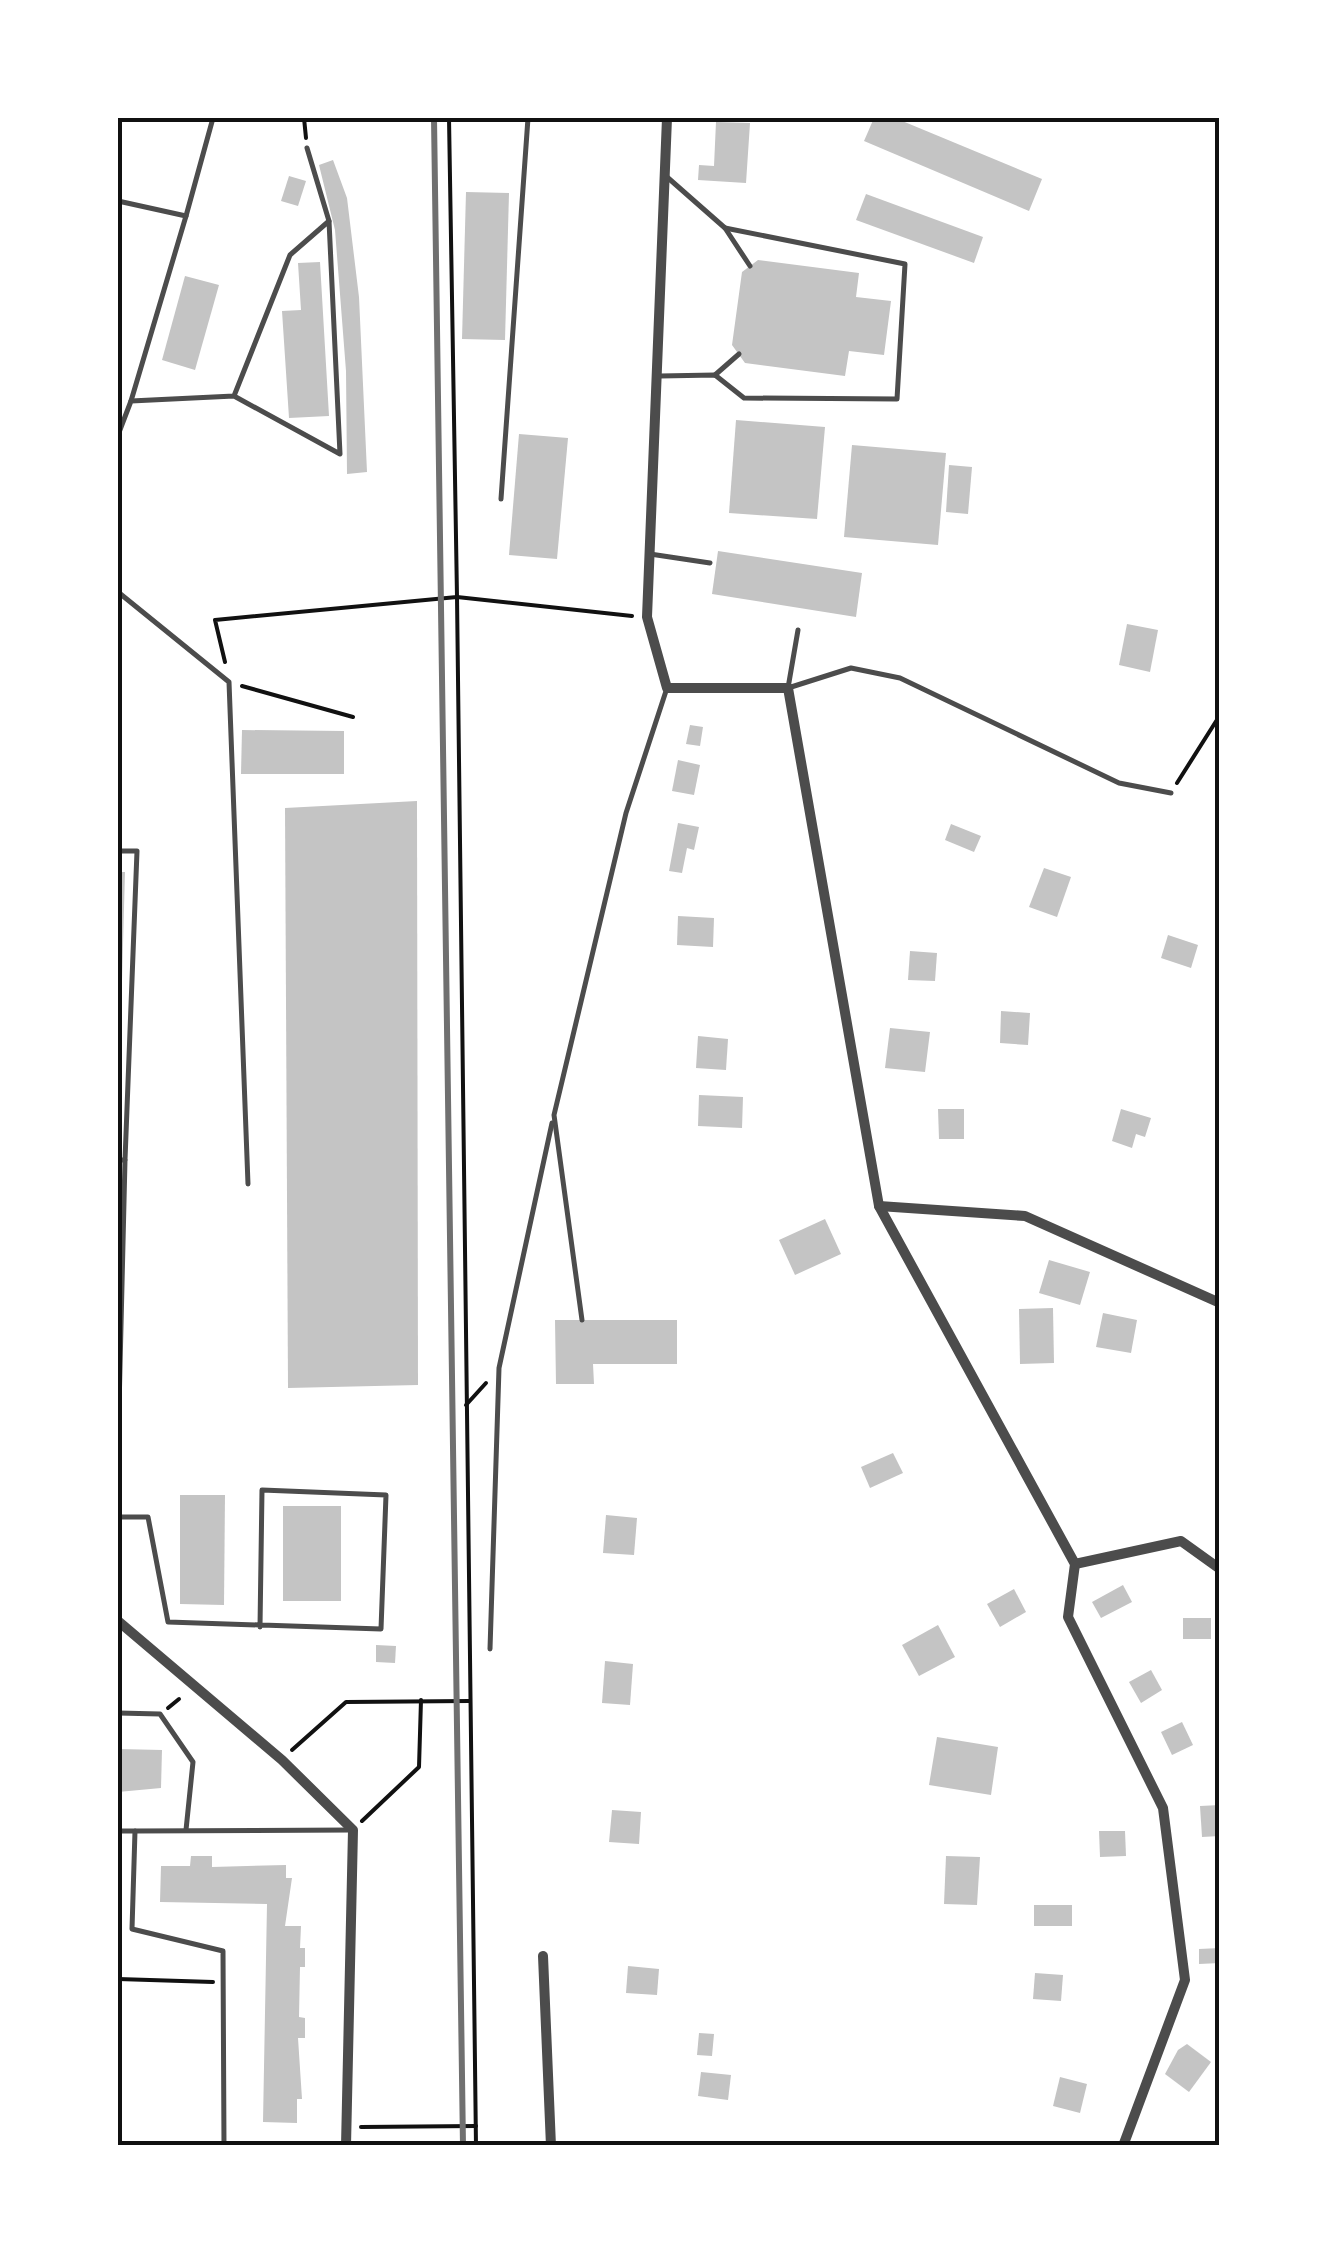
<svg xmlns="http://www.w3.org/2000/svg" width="1337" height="2263" font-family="Helvetica,sans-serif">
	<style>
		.building { fill: #c4c4c4 }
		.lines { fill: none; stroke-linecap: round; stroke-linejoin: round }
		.path { stroke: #111; stroke-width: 4 }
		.service { stroke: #4c4c4c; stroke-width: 5 }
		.minor { stroke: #4c4c4c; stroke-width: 10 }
		.rail { stroke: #707070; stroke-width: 6 }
		.neatline { fill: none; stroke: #111; stroke-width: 4 }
	</style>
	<rect width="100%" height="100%" fill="#fff"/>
	<g class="building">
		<path d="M874,118H895L1042,179L1029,211L864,141Z"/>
		<path d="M716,122L750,123L746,183L698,180L699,165L714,166Z"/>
		<path d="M333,160L347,198L359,297L367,472L347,474L346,371L335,230L319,165Z"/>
		<path d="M289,176L306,181L298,206L281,201Z"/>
		<path d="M466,192L509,193L505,340L462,339Z"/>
		<path d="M866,194L983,237L974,263L856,220Z"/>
		<path d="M758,260L859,273L856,297L891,301L884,355L849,351L845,376L745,363L732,345L742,272Z"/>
		<path d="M320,262L329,416L289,418L282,311L301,310L298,263Z"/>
		<path d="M185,276L219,285L195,370L162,360Z"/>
		<path d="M736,420L825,427L817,519L729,513Z"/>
		<path d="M519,434L568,438L557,559L509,555Z"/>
		<path d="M852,445L946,453L938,545L844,537Z"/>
		<path d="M949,465L972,467L968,514L946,512Z"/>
		<path d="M718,551L862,573L856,617L712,594Z"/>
		<path d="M1127,624L1158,630L1150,672L1119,665Z"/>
		<path d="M690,725L703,727L700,746L686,744Z"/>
		<path d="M242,730L344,731V774H241Z"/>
		<path d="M678,760L700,765L694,795L672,791Z"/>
		<path d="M417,801L418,1385L288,1388L285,808Z"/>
		<path d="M678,823L699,827L694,850L687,848L682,873L669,871Z"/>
		<path d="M951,824L981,836L974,852L945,840Z"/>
		<path d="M1044,868L1071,877L1057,917L1029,907Z"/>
		<path d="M118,872H125L121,1017H118Z"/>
		<path d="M678,916L714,918L713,947L677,945Z"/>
		<path d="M1168,935L1198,945L1191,968L1161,958Z"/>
		<path d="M910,951L937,953L935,981L908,980Z"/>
		<path d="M1001,1011L1030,1013L1028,1045L1000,1043Z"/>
		<path d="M890,1028L930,1032L925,1072L885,1068Z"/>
		<path d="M698,1036L728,1039L726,1070L696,1068Z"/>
		<path d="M699,1095L743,1097L742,1128L698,1126Z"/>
		<path d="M938,1109H964V1139H939Z"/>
		<path d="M1121,1109L1151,1118L1145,1137L1136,1134L1132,1148L1112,1141Z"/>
		<path d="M825,1219L841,1254L795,1275L779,1240Z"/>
		<path d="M1049,1260L1090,1272L1080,1305L1039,1293Z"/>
		<path d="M1053,1308L1054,1363L1020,1364L1019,1309Z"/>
		<path d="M1103,1313L1137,1320L1131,1353L1096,1347Z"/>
		<path d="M555,1320H677V1364H593L594,1384H556Z"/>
		<path d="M893,1453L903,1473L870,1488L861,1467Z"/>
		<path d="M180,1495H225L224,1605L180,1604Z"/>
		<rect x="283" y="1506" width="58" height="95"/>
		<path d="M606,1515L637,1518L634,1555L603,1553Z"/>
		<path d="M1123,1585L1132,1602L1101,1618L1092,1602Z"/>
		<path d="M1014,1589L1026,1612L1000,1627L987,1604Z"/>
		<rect x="1183" y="1618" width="28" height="21"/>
		<path d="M938,1625L955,1657L919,1676L902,1645Z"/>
		<path d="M376,1645L396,1646L395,1663L376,1662Z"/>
		<path d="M605,1661L633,1664L630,1705L602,1703Z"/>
		<path d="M1151,1670L1162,1690L1141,1703L1129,1682Z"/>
		<path d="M1182,1722L1193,1745L1172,1755L1161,1732Z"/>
		<path d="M937,1737L998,1747L991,1795L929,1785Z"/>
		<path d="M118,1749L162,1750L161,1788L118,1792Z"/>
		<path d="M1220,1805V1836L1202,1837L1200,1806Z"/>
		<path d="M612,1810L641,1812L639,1844L609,1842Z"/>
		<path d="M1099,1831H1125L1126,1856L1100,1857Z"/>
		<path d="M191,1856H212V1867L286,1865V1878H292L285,1926H301L300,1948H305V1967H300L299,2017L305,2018V2038H298L302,2099H297V2123L263,2122L267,1904L160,1902L161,1866H190Z"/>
		<path d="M946,1856L980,1857L977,1905L944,1904Z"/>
		<rect x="1034" y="1905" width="38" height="21"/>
		<path d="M1220,1948V1963L1199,1964V1949Z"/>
		<path d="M628,1966L659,1969L657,1995L626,1993Z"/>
		<path d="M1035,1973L1063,1975L1061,2001L1033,1999Z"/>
		<path d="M699,2033L714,2034L712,2056L697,2055Z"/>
		<path d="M1187,2044L1211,2062L1189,2092L1165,2074L1178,2050Z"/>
		<path d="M701,2072L731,2075L728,2100L698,2096Z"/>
		<path d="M1060,2077L1087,2084L1080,2113L1053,2106Z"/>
	</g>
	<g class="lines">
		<g class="path">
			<path d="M304,118L306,138"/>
			<path d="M225,662L215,620L457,597L449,118"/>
			<path d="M242,686L353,717"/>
			<path d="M1177,783L1220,715"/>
			<path d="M466,1405L486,1383"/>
			<path d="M168,1708L179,1699"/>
			<path d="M292,1750L346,1702L469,1701"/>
			<path d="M362,1821L419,1767L421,1700"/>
			<path d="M118,1979L213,1982"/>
			<path d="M361,2127L476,2126"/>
			<path d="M476,2146L457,597L632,616"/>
		</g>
		<g class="service">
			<path d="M307,148L329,221"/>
			<path d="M118,201L186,216L131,401"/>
			<path d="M186,216L213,118"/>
			<path d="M725,228L750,266"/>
			<path d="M715,375L739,354"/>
			<path d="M660,376L715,375L744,398L897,399L905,264L725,228L667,177"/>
			<path d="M118,435L131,401L234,396L340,454L329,221L290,255L234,396"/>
			<path d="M501,499L528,118"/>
			<path d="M650,554L710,563"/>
			<path d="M118,592L229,682L248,1184"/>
			<path d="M798,630L788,688L851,668L900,678L1119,783L1171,793"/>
			<path d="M118,851H137L125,1160H118"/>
			<path d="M582,1320L554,1115L626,813L666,691"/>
			<path d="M118,1450L125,1160"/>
			<path d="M118,1517H148L168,1622L381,1629L386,1495L262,1490L260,1627"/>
			<path d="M490,1649L499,1368L552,1123"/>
			<path d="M118,1713L160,1714L193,1762L186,1830"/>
			<path d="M118,1831H135L132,1929L223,1951L224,2146"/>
			<path d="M135,1831L352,1830"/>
			<path d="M551,2144L601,2146"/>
		</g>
		<g class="minor">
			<path d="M667,118L647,617L667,688H788L879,1206L1075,1564L1068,1617L1163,1808L1185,1980L1123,2146"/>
			<path d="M879,1206L1025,1216L1220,1303"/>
			<path d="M1075,1564L1181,1541L1220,1569"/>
			<path d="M118,1621L282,1760L353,1830L346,2146"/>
			<path d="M543,1956L551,2146"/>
		</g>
		<path class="rail" d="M434,118L463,2146"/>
	</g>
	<rect width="1337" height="2263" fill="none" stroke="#ffffff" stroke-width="240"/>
	<rect x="120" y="120" width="1097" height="2023" class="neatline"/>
</svg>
